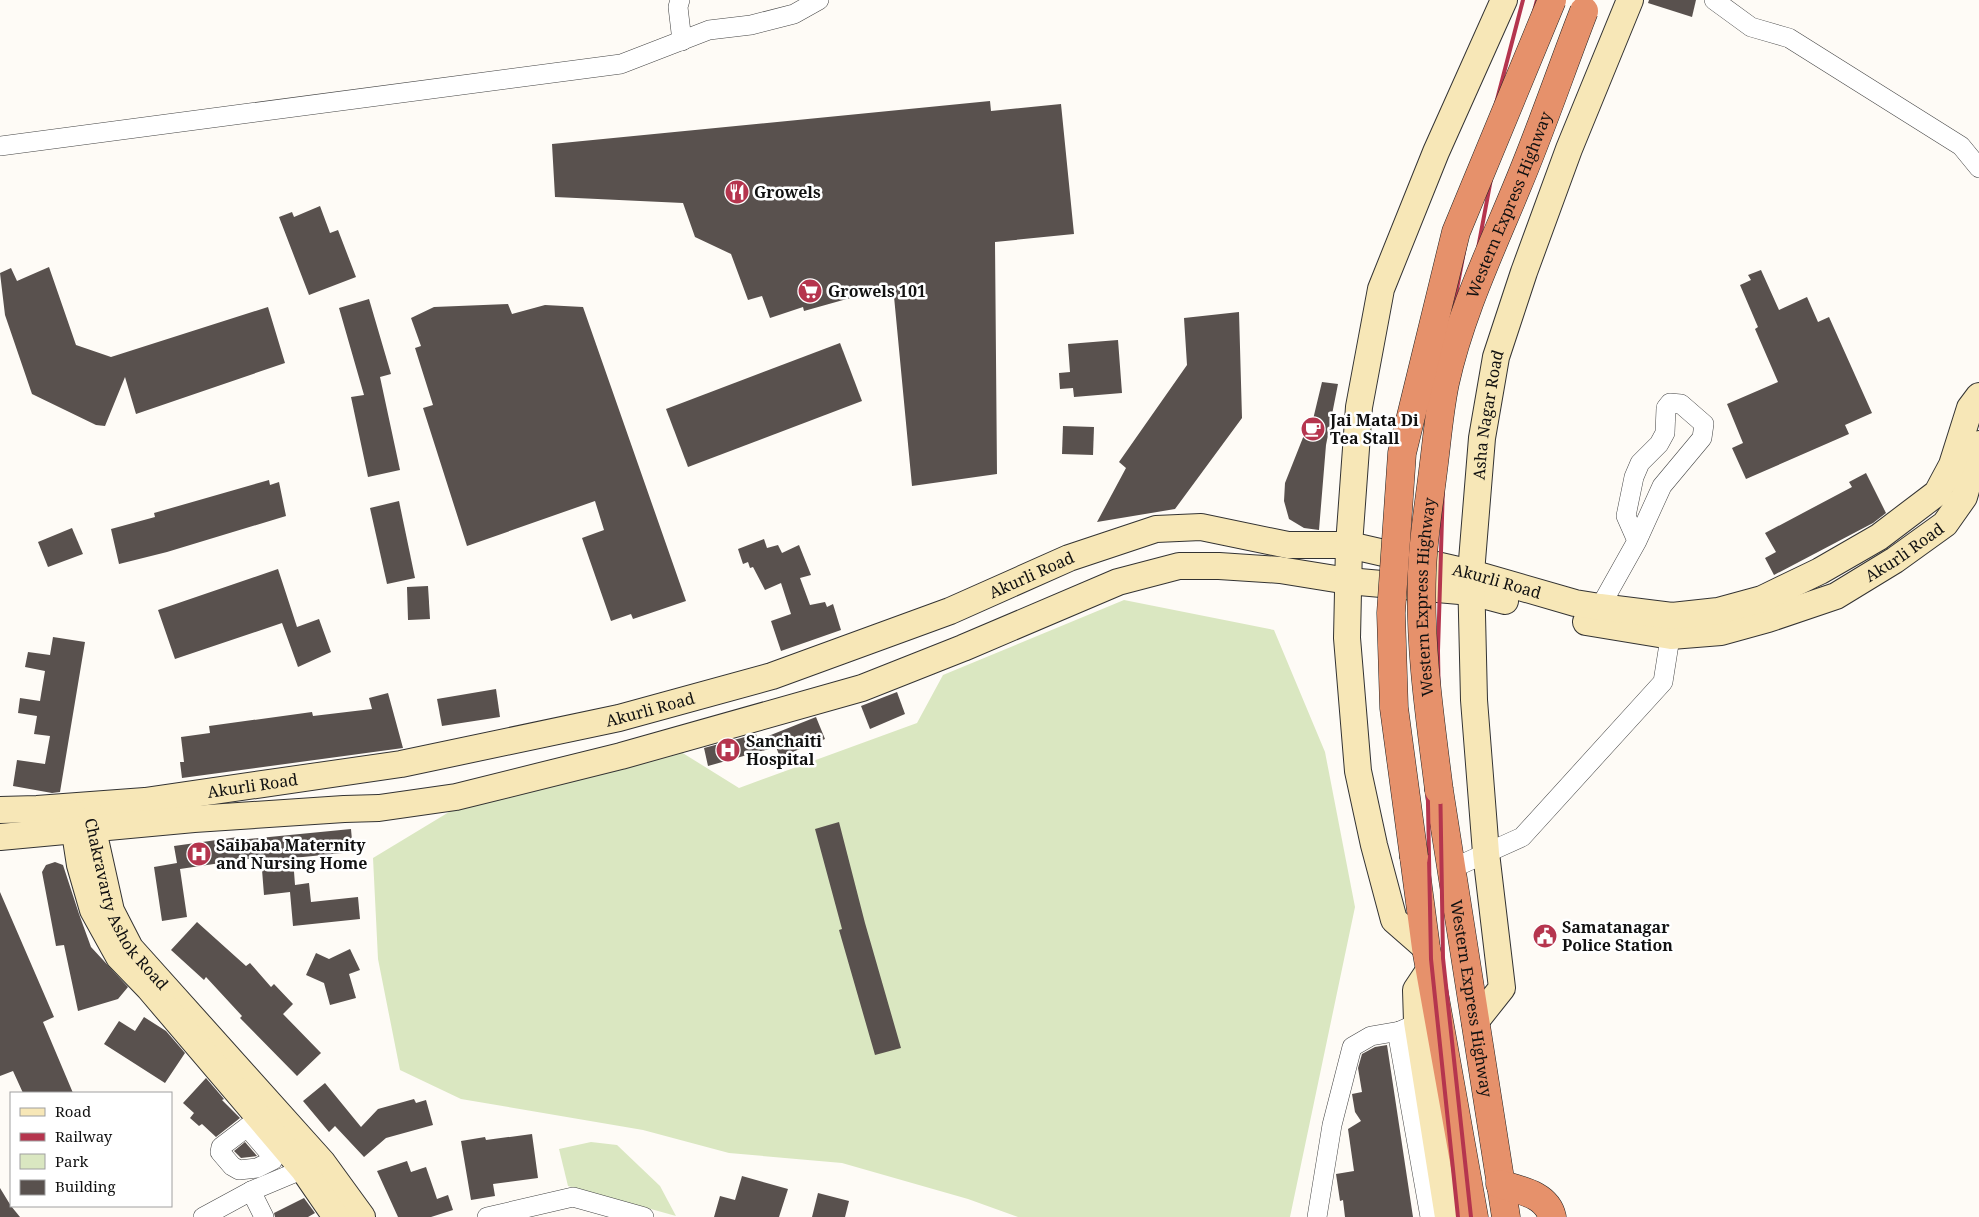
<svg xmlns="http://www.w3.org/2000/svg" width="1979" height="1217" font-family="'Noto Serif',serif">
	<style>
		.green { fill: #dae7c1 }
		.building { fill: #59514e }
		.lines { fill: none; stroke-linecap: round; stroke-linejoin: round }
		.street-casing { stroke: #444; stroke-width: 20 }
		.secondary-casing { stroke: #333; stroke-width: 28 }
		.highway-casing { stroke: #222; stroke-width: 29 }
		.street { stroke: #fff; stroke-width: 19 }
		.secondary { stroke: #f7e7b7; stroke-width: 26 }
		.highway { stroke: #e6916b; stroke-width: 28 }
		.rail { stroke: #b5354e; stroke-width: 4 }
		.highway-bridge-casing { stroke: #222; stroke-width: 29; stroke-linecap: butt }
		.highway-bridge { stroke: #e6916b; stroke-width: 28 }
		.labels { text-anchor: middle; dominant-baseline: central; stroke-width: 5; stroke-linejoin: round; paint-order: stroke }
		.poi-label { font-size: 16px; font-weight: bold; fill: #111; stroke: #fff; text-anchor: start }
		.street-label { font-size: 16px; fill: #111; stroke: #fff }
	</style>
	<rect width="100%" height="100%" fill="#fefbf6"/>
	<g class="green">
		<path d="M1124,600L1274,630L1325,752L1355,907L1290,1217H1018L968,1199L842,1163L729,1153L643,1130L461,1099L400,1070L378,959L373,858L454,809L673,747L739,788L917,723L943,675Z"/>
		<path d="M591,1142L617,1145L660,1186L676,1216L568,1186L559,1149Z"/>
	</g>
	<g class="building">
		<path d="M1649,0H1696L1692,17L1648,3Z"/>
		<path d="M990,101L991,111L1061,104L1074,234L995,242L997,474L912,486L893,286L804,311L803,307L770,318L762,296L748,300L731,254L695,237L683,203L555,197L552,144Z"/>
		<path d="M320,206L330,233L338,230L356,277L309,295L279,217L292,212L294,217Z"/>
		<path d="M49,267L76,345L111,357L268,307L285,363L136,414L125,377L105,426L96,425L32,394L5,315L0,273L11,268L17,281Z"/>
		<path d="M1761,270L1779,310L1807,297L1818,322L1829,317L1872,413L1845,425L1849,434L1746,479L1732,448L1743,443L1727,404L1778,382L1755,329L1758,327L1740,285L1751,280L1748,275Z"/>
		<path d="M369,299L391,374L380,377L400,470L368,477L351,397L364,395L339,308Z"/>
		<path d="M508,304L512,314L545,305L583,307L686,601L633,619L631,614L611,621L582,538L604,530L595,501L467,546L423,408L433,405L415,348L421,346L411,318L434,307Z"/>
		<path d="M1239,312L1242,418L1175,509L1097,522L1126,468L1119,462L1187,365L1184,318Z"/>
		<path d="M1118,340L1122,393L1074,397L1073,388L1060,389L1059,373L1070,372L1068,344Z"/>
		<path d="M840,343L862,401L688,467L666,409Z"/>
		<path d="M1322,382L1338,384L1326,445L1319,530L1304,528L1289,519L1284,501L1285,483L1304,435L1309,436Z"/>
		<path d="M1063,426L1094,427L1093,455L1062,454Z"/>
		<path d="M1866,473L1886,513L1873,523L1774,575L1765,558L1776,552L1765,533L1852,487L1849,482Z"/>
		<path d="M269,480L270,485L279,482L286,516L167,552L119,564L111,529L155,517L154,513Z"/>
		<path d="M399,501L415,578L387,584L370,508Z"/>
		<path d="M72,528L83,554L48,567L38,542Z"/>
		<path d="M764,539L767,548L778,545L782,553L799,545L811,575L800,578L810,605L825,602L827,607L833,604L841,630L781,651L771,621L791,614L781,583L765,590L753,567L750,568L748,562L743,564L738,549Z"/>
		<path d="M278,569L297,627L319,619L331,652L298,667L282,623L175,659L158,610Z"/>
		<path d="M428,586L430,619L408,620L407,587Z"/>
		<path d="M53,637L85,642L60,792L52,793L13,786L17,760L45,764L50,736L34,734L37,716L18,713L20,698L40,701L45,671L25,667L28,652L50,655Z"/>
		<path d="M496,689L500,717L442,726L437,699Z"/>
		<path d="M897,692L905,714L870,729L861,706Z"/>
		<path d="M388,693L403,748L182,778L180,762H184L181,737L210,733L209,726L312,712L313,716L372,709L369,698Z"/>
		<path d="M816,717L825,739L780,757L776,747L708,766L704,748L756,734L758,740Z"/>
		<path d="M839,822L865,923L901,1048L875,1055L839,930L842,929L815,829Z"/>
		<path d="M351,829L353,852L293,858L295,885L309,883L311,902L358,897L360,919L293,926L290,892L264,895L261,857L180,869L187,917L162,921L154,867L177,863L174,846L238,837V840Z"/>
		<path d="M55,862L63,865L79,914L91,947L128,987L118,999L78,1011L64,945L56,946L42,872L46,865Z"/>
		<path d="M0,892L54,1017L43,1022L73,1093H23L13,1071L0,1076Z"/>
		<path d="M197,922L246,966L250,963L271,987L274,984L293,1004L283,1014L321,1053L297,1076L240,1018L242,1016L206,977L204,980L171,950Z"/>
		<path d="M350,949L360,970L349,974L356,998L330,1005L324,983L306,975L316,953L329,959Z"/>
		<path d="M144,1017L166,1031L185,1053L165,1083L104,1044L119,1021L135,1031Z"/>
		<path d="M1387,1045L1413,1217H1345L1343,1200L1340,1201L1336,1174L1354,1171L1348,1129L1361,1121L1355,1112L1352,1094L1362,1092L1358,1068L1362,1054L1375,1047Z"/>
		<path d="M206,1078L224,1099L222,1100L240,1118L216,1137L202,1124L199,1126L190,1118L194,1113L183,1103Z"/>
		<path d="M325,1083L361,1127L378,1109L414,1099L416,1103L426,1100L433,1125L386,1138L364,1157L335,1126L329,1132L303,1101Z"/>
		<path d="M532,1134L538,1178L493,1184L495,1196L471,1200L461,1141L485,1137L486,1140Z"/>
		<path d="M245,1142L257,1156L241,1158L234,1151Z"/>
		<path d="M407,1161L411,1172L426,1167L437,1199L448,1195L453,1210L431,1217H398L377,1171Z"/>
		<path d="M742,1176L788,1189L779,1217H714L720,1196L735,1200Z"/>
		<path d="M0,1188L11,1206L20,1217H0Z"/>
		<path d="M818,1193L849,1201L845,1217H812Z"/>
		<path d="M304,1198L315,1213L308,1217H275L274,1213Z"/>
	</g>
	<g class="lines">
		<defs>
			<g id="street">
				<path d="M680,0L678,7L682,41"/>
				<path d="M1714,0L1751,27L1789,38L1961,146L1979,168"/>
				<path d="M0,146L621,64L709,30L751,25L794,14L819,0"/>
				<path d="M1600,607L1637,541L1662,486L1702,438L1704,424L1681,404L1670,403L1666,408L1665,433L1659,444L1640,463L1634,477L1626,516L1637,541"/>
				<path d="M1451,869L1522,837L1663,682L1672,625"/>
				<path d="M1427,1019L1400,1031L1399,1042L1430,1217"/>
				<path d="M247,1127L272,1156L273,1160L257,1168L239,1170L232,1166L220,1152L221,1147L259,1118"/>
				<path d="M251,1191L264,1217"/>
				<path d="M203,1217L251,1191L313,1165"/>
				<path d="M487,1217L573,1197L644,1217"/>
				<path d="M1317,1217L1332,1125L1352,1047L1371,1036L1400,1031"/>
			</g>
			<g id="secondary">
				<path id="s1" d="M1586,622L1671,636L1721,632L1768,619L1836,596L1895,560L1945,524L1964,497L1979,444"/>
				<path id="s2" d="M0,810L37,809L145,801L401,764L619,718L772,676L950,611L1069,558L1156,529L1201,527L1288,545H1349L1471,573L1575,603L1600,607L1672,616L1718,611L1762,599L1820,571L1879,537L1937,493L1952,465L1970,408L1979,396"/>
				<path id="s3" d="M89,812L111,911L130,948L322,1162L362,1217"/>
				<path d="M72,813L80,865L93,910L119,957L149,988L303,1169L336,1217"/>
				<path d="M0,837L194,819L344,809L379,808L456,797L621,756L862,688L963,648L1118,582L1179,566H1219L1280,570L1348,581L1471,592L1505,601"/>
				<path d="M1426,948L1394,920L1374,845L1358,771L1347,638L1349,545L1359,407L1381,289L1436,152L1504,0"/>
				<path d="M1430,969L1416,990L1417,1022L1448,1217"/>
				<path id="s4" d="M1475,1022L1502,988L1486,853L1474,700L1471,573L1482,438L1496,357L1524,272L1569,149L1630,0"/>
			</g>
			<g id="highway">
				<path id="s5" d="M1439,790L1506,1217"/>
				<path d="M1414,857L1426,948L1474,1217"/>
				<path d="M1500,1184C1519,1190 1547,1194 1552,1217"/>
			</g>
		</defs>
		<use href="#street" class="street-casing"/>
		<use href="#secondary" class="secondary-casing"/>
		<use href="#highway" class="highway-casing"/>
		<use href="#street" class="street"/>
		<use href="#secondary" class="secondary"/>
		<use href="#highway" class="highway"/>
		<g class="rail">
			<path d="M1458,1217L1431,959L1425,650L1430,484L1448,337L1481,161L1523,0"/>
			<path d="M1471,1217L1443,958L1438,651L1443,485L1461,339L1494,163L1537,0"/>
		</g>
		<defs>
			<g id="highway-bridge">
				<path id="s6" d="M1439,790C1430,718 1419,645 1422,572C1423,538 1429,505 1433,471C1437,441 1439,412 1445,383C1460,315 1490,252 1516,189C1541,130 1561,70 1584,11"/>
				<path d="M1414,857L1394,708L1391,613L1402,453L1456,232L1552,0"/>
			</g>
		</defs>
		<use href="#highway-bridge" class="highway-bridge-casing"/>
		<use href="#highway-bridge" class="highway-bridge"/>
	</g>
	<defs>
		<symbol id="restaurant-disc" viewBox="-11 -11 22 22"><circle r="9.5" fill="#b5354e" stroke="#fff"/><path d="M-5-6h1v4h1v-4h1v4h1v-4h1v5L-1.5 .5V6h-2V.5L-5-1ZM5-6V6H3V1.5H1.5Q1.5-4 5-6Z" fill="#fff"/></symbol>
		<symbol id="supermarket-disc" viewBox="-11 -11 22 22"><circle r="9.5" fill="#b5354e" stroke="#fff"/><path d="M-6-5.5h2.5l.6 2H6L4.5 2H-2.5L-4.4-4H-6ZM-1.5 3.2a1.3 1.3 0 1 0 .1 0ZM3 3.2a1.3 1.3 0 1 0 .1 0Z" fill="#fff"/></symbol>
		<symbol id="cafe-disc" viewBox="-11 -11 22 22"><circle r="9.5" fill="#b5354e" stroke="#fff"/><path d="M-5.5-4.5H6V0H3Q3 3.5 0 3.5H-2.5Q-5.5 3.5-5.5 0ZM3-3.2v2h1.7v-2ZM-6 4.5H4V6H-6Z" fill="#fff"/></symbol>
		<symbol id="hospital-disc" viewBox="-11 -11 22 22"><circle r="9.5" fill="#b5354e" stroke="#fff"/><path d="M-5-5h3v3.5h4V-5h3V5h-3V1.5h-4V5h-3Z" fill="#fff"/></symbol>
		<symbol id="civic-disc" viewBox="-11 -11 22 22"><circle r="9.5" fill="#b5354e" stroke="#fff"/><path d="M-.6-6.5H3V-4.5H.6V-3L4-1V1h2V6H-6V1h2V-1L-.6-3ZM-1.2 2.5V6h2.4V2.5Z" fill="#fff"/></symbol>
	</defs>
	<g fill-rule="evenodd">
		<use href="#restaurant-disc" x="723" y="178" width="28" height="28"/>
		<use href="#supermarket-disc" x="796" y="277" width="28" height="28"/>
		<use href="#cafe-disc" x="1299" y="415" width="28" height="28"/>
		<use href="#hospital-disc" x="714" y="736" width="28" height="28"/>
		<use href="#hospital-disc" x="185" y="840" width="28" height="28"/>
		<use href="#civic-disc" x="1531" y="922" width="28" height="28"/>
	</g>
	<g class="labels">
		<g class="poi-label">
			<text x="754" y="192">Growels</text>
			<text x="828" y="291">Growels 101</text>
			<text x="1330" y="420">Jai Mata Di<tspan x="1330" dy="18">Tea Stall</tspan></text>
			<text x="746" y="741">Sanchaiti<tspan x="746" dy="18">Hospital</tspan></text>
			<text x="216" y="845">Saibaba Maternity<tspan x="216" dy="18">and Nursing Home</tspan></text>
			<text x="1562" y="927">Samatanagar<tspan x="1562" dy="18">Police Station</tspan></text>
		</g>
		<g class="street-label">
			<text stroke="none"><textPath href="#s6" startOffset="599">Western Express Highway</textPath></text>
			<text stroke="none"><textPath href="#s4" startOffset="619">Asha Nagar Road</textPath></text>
			<text stroke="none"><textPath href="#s1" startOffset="338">Akurli Road</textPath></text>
			<text stroke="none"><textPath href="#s2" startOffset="1064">Akurli Road</textPath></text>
			<text stroke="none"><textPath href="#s2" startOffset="1544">Akurli Road</textPath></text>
			<text stroke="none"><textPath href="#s6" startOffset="194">Western Express Highway</textPath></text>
			<text stroke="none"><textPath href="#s2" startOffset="659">Akurli Road</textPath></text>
			<text stroke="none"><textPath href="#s2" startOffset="254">Akurli Road</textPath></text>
			<text stroke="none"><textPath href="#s3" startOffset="101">Chakravarty Ashok Road</textPath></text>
			<text stroke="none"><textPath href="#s5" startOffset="211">Western Express Highway</textPath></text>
		</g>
	</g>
	<rect x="10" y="1092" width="162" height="115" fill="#ffffff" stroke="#a0a0a0"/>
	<rect x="20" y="1108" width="25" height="8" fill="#f7e7b7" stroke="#a0a0a0"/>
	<text x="55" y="1117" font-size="15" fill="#111111">Road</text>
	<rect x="20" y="1133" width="25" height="8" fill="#b5354e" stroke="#a0a0a0"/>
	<text x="55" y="1142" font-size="15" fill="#111111">Railway</text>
	<rect x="20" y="1154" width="25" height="15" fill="#dae7c1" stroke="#a0a0a0"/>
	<text x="55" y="1167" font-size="15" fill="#111111">Park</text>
	<rect x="20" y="1180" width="25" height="15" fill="#59514e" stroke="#a0a0a0"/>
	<text x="55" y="1192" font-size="15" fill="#111111">Building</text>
</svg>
